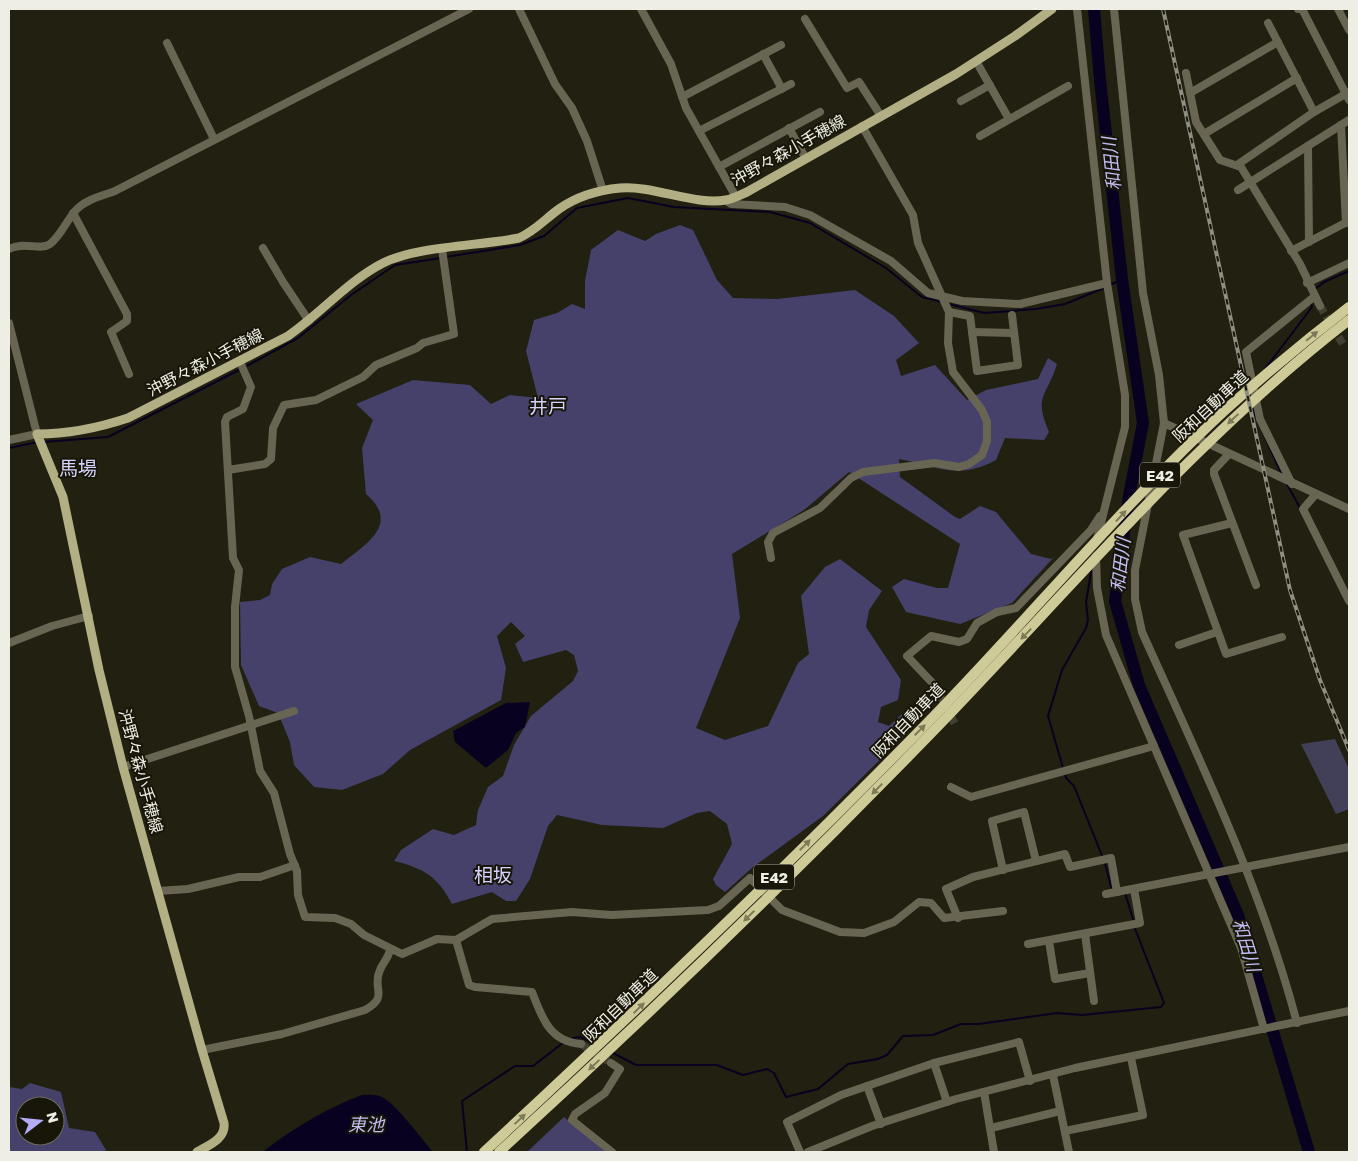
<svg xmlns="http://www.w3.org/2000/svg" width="1358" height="1161" font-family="'Golos Text','Noto Sans JP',sans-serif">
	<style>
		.green { fill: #423f58 }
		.forest { fill: #46416a; fill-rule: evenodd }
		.water { fill: #090120 }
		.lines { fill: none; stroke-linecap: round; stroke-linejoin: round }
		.stream { stroke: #090120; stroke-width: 2 }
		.river { stroke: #090120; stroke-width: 12 }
		.minor-tunnel { stroke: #403f31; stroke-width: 8; stroke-dasharray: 8 4; stroke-linecap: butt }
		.minor { stroke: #686652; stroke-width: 8 }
		.major { stroke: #b2af84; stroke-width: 9 }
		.highway { stroke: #cfcb98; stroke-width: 10 }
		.rail-casing { stroke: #8f8e82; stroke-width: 4 }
		.rail { stroke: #181608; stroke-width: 2; stroke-dasharray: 5.5; stroke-linecap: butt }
		.oneway { fill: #7d7a57 }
		.labels { text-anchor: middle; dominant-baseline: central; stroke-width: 4; stroke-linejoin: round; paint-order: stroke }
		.shield { fill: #181608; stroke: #aeada3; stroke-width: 1 }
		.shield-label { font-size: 15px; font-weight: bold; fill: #efeee5 }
		.street-label { font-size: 16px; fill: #efeee5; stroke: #181608 }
		.water-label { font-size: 18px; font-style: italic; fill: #c2bcf4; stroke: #181608 }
		.quarter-label { font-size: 19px; fill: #d6d2fe; stroke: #181608 }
	</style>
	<rect width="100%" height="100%" fill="#212011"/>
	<path class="green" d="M1335,739L1349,769V809L1336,814L1301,744Z"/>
	<g class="forest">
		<path d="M680,225L693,230L717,280L733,298L777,299L855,290L894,316L919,343L896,360L901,376L935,365L967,400L986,390L1038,379L1048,358L1057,364C1047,397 1033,395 1049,432L1044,440L1005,438L996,460C957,481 938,466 899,459L900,477L955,517L960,519L980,506L996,512L1031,554L1051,559L1054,557L1012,603L960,624L906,612L892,587L904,579L937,588H948L960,544L849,472L804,510L732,554L740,618L696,728L725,740L768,726L798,663L809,654L801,596L825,567L840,559L882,591L869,610L866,627L901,680L898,700L881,707L878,722L889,726L904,712L913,727L823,816L753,867L725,892L716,885L713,879L732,844L727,824L710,811L697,813L663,828L602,825L557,815L548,826L530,879L516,901H506L492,892L452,904C438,877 424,868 394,861L401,850L433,829L454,835L476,825L478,810L488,787L503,776L514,745L531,716L573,681L578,671L574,655L566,650L523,662L515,644L525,636L511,622L497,636L506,668L501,700L410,750L383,774L342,790L314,787L294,765L290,742L278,713L259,706L241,665L240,602L260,600L270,595L272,584L282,569L310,557L341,564C366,544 401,524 366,494L362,448L373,420L356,404L413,380L470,385L491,404L510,395L538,398L526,351L534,320L557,313L572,304L585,309V281L591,250L618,230L645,241L656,234Z"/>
		<path d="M30,1083L61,1092L69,1128L95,1132L106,1150L104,1152H9V1087L22,1089ZM25,1106H55V1136H25Z"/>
		<path d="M564,1117L606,1152H527Z"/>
	</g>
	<g class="water">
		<path d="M530,702L525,727L516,733L508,750L486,768L455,742L453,731L506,703Z"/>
		<path d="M362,1095C369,1095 375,1094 382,1097C397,1105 421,1138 433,1152H263C290,1130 329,1107 362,1095Z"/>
	</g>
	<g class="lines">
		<g class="stream">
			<path d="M446,257L520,245L544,236L577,208L628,198L674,207L770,212L810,223L886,268L922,297L942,302"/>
			<path d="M1110,285L1122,279"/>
			<path d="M1314,290L1324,282L1349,271"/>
			<path d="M949,304L984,313L1036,309L1065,304L1104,288"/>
			<path d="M245,367L298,338L351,295L395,265L441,258"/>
			<path d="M1265,369L1312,307L1311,303"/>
			<path d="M1251,406L1282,475"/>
			<path d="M43,442L108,437L241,369"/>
			<path d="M9,448L38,442"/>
			<path d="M1287,484L1301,510"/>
			<path d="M1063,768L1048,716L1062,670L1086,628L1088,620L1086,602L1092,567"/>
			<path d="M1065,772L1066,778L1074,786L1103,858"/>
			<path d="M1105,863L1111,887L1114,888"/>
			<path d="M1125,893L1134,922"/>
			<path d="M568,1039L580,1037L594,1043"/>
			<path d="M611,1052L636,1065H717L743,1075L767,1069L774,1073L786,1097L818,1089L848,1064L878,1059L887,1055L903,1036L933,1035L961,1024H979L1057,1013L1082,1015L1161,1007L1164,1003L1134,926"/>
			<path d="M467,1152L462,1101L515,1066H533L564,1042"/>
		</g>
		<path class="river" d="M1094,9L1100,80L1122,279L1143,423L1129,496L1115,601L1139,685L1238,915L1309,1152"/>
		<g class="minor-tunnel">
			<path d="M1320,306L1344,346"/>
			<path d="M940,695L956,726"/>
			<path d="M581,1044L611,1063"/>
		</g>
		<g class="minor">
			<path d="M519,9L555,84L572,108L587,141L603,191"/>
			<path d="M641,9L671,64L686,108L736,197"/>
			<path d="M1077,9L1107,283L1125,395V427L1097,539"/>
			<path d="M1114,9L1143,293L1159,375L1164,423L1135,570V599L1142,632C1200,761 1261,886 1297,1023"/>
			<path d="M1298,9H1302L1349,100"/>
			<path d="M1338,9L1349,30"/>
			<path d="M805,19L847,88L859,82L881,116"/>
			<path d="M1268,23L1314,112"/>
			<path d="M167,43L214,139"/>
			<path d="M763,54L782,89"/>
			<path d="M976,61L1009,119"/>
			<path d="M1186,73L1196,122L1220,160L1241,167L1300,264L1320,306"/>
			<path d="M1190,93L1278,42"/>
			<path d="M682,97L781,45"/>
			<path d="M961,101L990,85"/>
			<path d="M1341,125L1346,223"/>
			<path d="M789,128L806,159"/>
			<path d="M699,131L791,84"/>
			<path d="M1204,134L1297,78"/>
			<path d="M980,136L1068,86"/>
			<path d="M1308,146L1309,242"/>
			<path d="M1237,165L1314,112L1349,92"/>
			<path d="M719,167L820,112"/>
			<path d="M1238,190L1349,120"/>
			<path d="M725,200L731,204L785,207L810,215L891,261L928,293L962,301L1020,304L1107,283"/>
			<path d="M73,213L127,314V321L111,332L129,374"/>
			<path d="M263,248L283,282L309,321"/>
			<path d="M9,249C25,241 40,251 50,244C61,236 67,219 77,209C87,199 102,196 115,191L469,9"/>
			<path d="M1291,251L1349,221"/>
			<path d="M1307,283L1349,263"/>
			<path d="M949,312L970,316L977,371L1018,365L1012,315"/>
			<path d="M9,323L37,434L9,440"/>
			<path d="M972,332L1014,333"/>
			<path d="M240,362L251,387L243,409L227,417L225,422L233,558L239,570L235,607V667L249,716L260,771L274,793L290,854L297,871L298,895L305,917L335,918L351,924L364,935L402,954L437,939L456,940L492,919L572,912L611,915L708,910L719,906L750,878L782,910L840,932L864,933L894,922L919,902L931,903L944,918L1003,911"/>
			<path d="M1164,423L1349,509"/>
			<path d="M1229,454L1214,470V474L1256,585"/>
			<path d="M228,470L265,464L271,459L273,428L284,405L316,400L363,377L376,365L417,348L423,343L454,334L442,249"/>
			<path d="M1292,484L1260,419L1246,352L1315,296"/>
			<path d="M1316,494L1303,509L1349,601"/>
			<path d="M1232,523L1183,535L1226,654L1282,637"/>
			<path d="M1096,556L1097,588L1106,635L1241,948L1264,1029"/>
			<path d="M771,558L768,542L773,533L820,508L851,478L863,472L935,463L959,467L969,464L982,455L987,441V422L982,410L953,372L948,343L949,312L918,243L913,215L862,126"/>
			<path d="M9,643L52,626L89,616"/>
			<path d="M1179,645L1217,632"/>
			<path d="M940,695L939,690L907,656L931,636L959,642L967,639L977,623L997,612L1016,608L1091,530L1100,516"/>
			<path d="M123,767L294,711"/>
			<path d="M951,787L971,797L1154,746"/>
			<path d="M1003,870L992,821L1024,812L1036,861"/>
			<path d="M158,891L188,889L239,877H260L295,865"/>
			<path d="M1106,894L1349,847"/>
			<path d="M958,918L946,889L973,877L1065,854L1070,867L1111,858L1117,892"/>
			<path d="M1085,934L1094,1001"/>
			<path d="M456,940L469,985L475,987L532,992C542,1018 550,1042 581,1044"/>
			<path d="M1049,941L1055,979L1090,973"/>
			<path d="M1028,944L1140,923L1134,889"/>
			<path d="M202,1050L282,1034L365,1010C390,996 371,989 380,970C383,962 389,958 390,949"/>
			<path d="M611,1063L620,1069L605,1093L575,1114L572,1120L612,1152"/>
			<path d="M934,1063L947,1102"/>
			<path d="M1053,1075L1069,1152"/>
			<path d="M867,1086L881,1124"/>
			<path d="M984,1092L994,1152"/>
			<path d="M991,1128L1060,1111"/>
			<path d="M1065,1131L1143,1115L1131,1058"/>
			<path d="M800,1152L787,1122L841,1095L934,1063L1019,1042L1030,1081"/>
			<path d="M808,1152L872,1126L956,1099L1075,1068L1349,1011"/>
		</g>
		<path class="major" d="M197,1152C209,1145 226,1139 224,1123L202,1050L123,767L99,670L63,497L37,434C69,434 98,428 128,418L288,336C320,314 348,281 383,263C417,246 479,246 519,238C535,231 545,219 559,209C576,197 599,190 620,188C653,185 695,206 726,200C733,199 740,195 747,192L956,74L1015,36L1052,9"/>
		<g class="highway">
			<path d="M484,1152C637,1010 788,866 934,716C1031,616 1121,507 1223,412C1264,375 1306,340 1349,307"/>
			<path d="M499,1152C650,1014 798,871 941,723C1073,586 1197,437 1349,320"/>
		</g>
		<defs>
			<path id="rail" d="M1163,9L1290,590L1320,680L1349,750"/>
		</defs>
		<use href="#rail" class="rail-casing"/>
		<use href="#rail" class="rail"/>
	</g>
	<defs><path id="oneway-solid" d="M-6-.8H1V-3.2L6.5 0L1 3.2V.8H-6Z" transform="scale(1.25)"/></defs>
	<g class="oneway">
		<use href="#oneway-solid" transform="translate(1312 336) rotate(-39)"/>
		<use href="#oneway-solid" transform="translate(1233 419) rotate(137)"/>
		<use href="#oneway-solid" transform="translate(1121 516) rotate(-47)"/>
		<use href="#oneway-solid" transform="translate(1026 634) rotate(134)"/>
		<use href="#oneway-solid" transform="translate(920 730) rotate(-45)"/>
		<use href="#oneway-solid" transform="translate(877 789) rotate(134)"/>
		<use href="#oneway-solid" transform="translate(805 845) rotate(-45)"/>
		<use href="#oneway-solid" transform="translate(749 916) rotate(136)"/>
		<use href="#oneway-solid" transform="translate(639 1008) rotate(-44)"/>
		<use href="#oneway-solid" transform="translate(594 1065) rotate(137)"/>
		<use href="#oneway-solid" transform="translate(520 1119) rotate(-43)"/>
	</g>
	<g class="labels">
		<g class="shield">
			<rect x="1140" y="462.5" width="40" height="25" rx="4"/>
			<rect x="754" y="864.5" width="40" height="25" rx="4"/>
		</g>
		<g class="shield-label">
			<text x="1160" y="475">E42</text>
			<text x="774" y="877">E42</text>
		</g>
		<g class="street-label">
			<text transform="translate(788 150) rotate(-29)">沖野々森小手穂線</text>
			<text transform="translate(205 362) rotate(-27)">沖野々森小手穂線</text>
			<text transform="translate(1210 406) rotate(-43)">阪和自動車道</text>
			<text transform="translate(908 720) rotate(-46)">阪和自動車道</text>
			<text transform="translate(141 771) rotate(75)">沖野々森小手穂線</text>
			<text transform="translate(620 1005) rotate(-44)">阪和自動車道</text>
		</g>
		<g class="water-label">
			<text transform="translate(1111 164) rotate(-96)">和田川</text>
			<text transform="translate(1120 565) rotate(-83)">和田川</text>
			<text transform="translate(1247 945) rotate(73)">和田川</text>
			<text x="366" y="1124">東池</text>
		</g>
		<g class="quarter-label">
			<text x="548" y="405">井戸</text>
			<text x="78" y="467">馬場</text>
			<text x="493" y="874">相坂</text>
		</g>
	</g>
	<rect width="1358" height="1161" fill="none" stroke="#efeee5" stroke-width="20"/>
	<g transform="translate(40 1121) rotate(74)"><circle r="24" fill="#181608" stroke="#6e6c60"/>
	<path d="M0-4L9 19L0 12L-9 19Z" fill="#b5acf8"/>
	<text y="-8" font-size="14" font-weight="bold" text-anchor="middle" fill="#efeee5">N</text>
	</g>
</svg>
